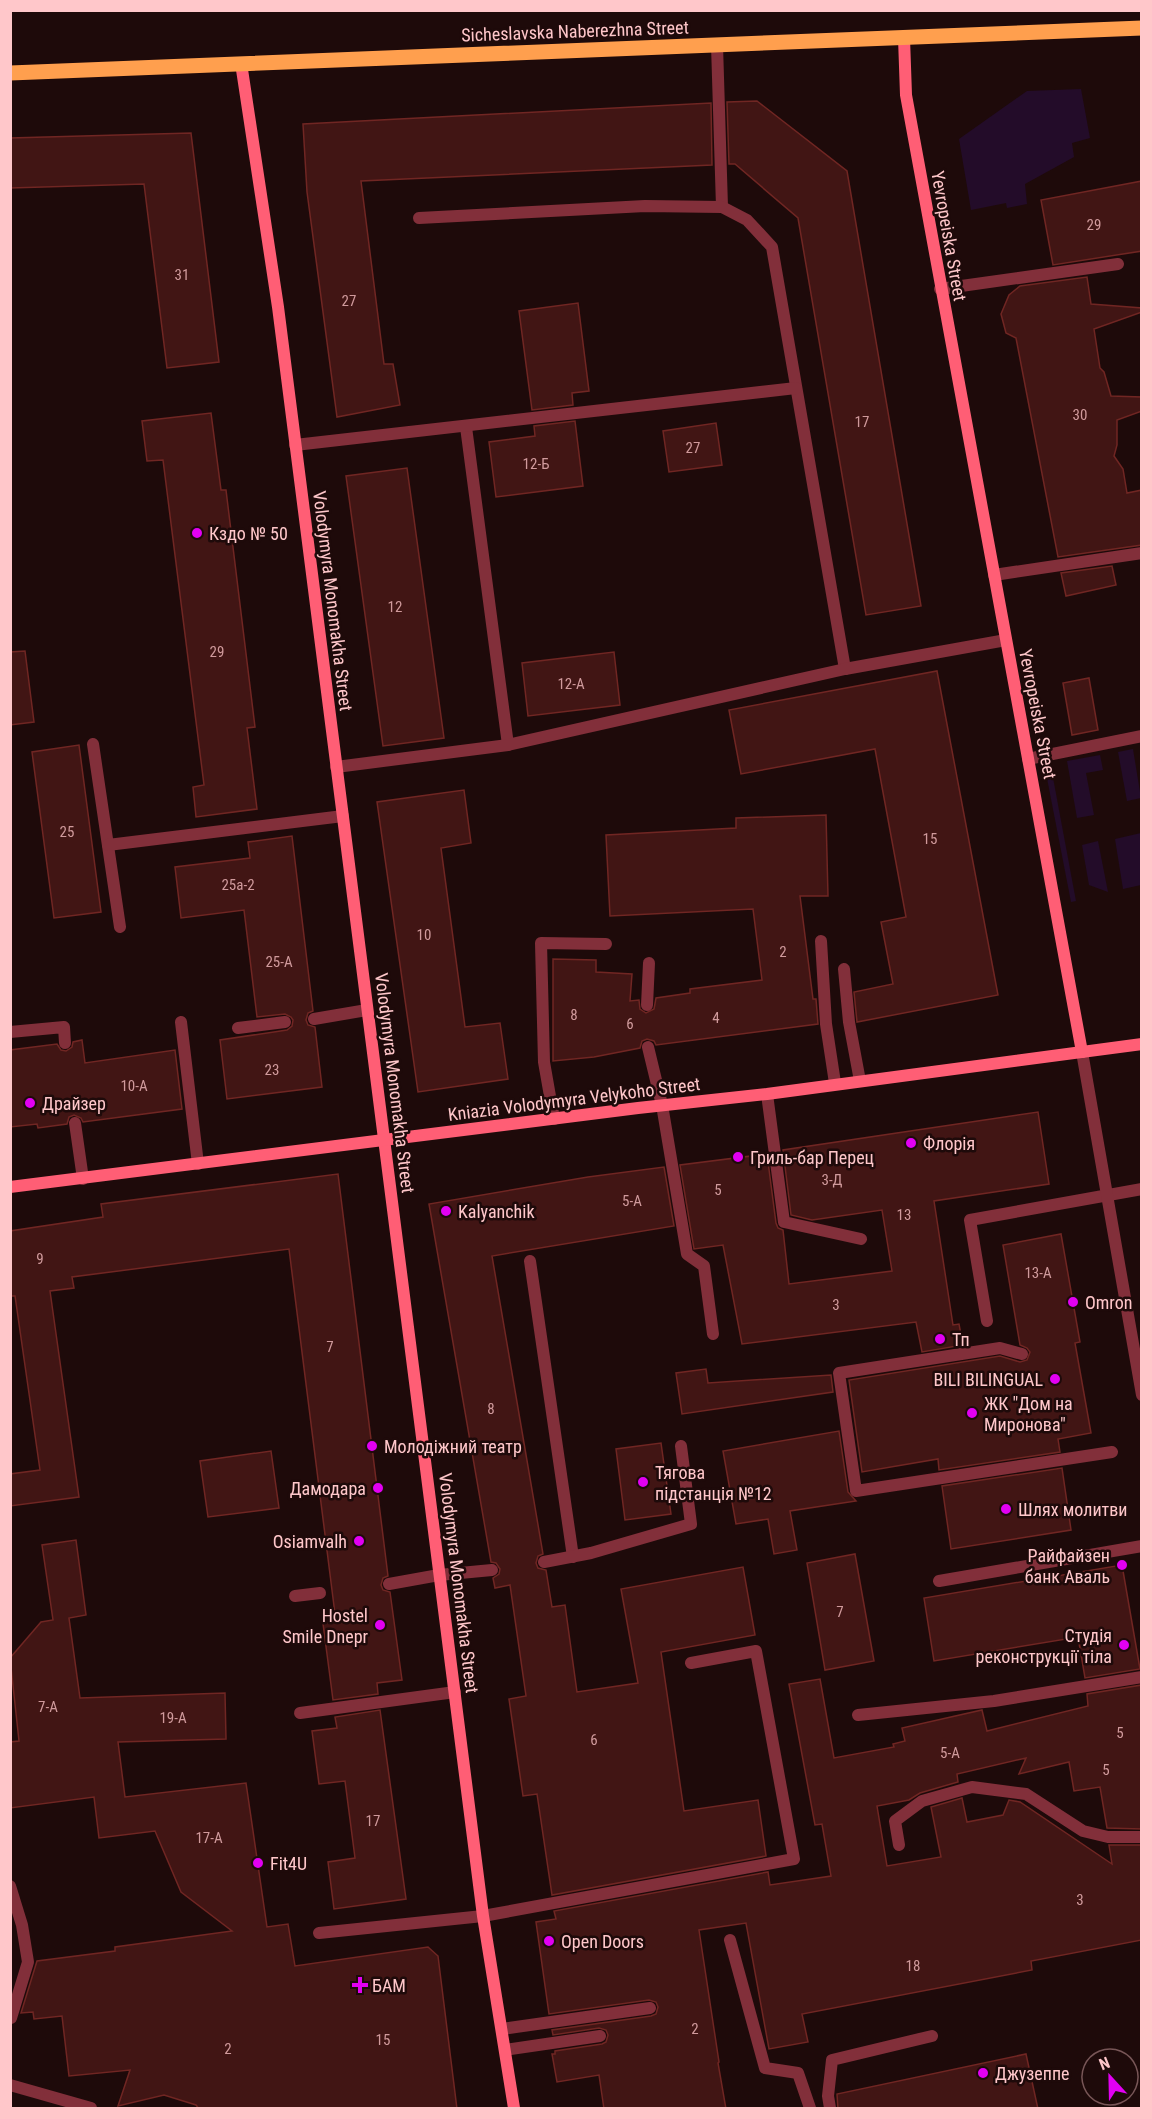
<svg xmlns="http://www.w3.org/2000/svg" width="1152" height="2119" font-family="'Roboto Condensed',sans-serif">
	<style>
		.green { fill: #230c29 }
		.building { fill: #411514; stroke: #702623; stroke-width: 1.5 }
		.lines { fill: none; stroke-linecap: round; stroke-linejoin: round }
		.lane { stroke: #822f3a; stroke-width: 12 }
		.street { stroke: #822f3a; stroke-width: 12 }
		.secondary { stroke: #ff5e75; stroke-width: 12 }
		.primary { stroke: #ff9f4e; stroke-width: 15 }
		.poi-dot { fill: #e200f2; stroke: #1e0a0a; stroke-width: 2 }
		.labels { text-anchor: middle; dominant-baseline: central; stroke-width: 5; stroke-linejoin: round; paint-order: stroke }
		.number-label { font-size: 15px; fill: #d09a9c }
		.street-label { font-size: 18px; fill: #ffc7ca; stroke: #1e0a0a }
		.poi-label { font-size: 18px; fill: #ffc7ca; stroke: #1e0a0a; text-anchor: start }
	</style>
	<rect width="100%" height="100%" fill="#1e0a0a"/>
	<g class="green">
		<path d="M1081,89L1090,138L1072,143L1074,157L1025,184L1027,204L1007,208L1006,203L971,210L959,139L1027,91Z"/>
		<path d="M1133,749L1141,798L1127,801L1118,752Z"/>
		<path d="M1100,755L1103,770L1086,773L1094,815L1077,818L1067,761Z"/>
		<path d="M1051,767L1076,901L1071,902L1045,768Z"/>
		<path d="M1141,833V885L1123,889L1115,839Z"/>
		<path d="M1098,841L1108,892L1089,885L1082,845Z"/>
	</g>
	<g class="building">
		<path d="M757,101L847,171L921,606L866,615L798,218L735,164H729L727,102Z"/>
		<path d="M711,103L712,165L361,181L384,364H393L400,405L337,417L307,192L303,124Z"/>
		<path d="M191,133L219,362L167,368L144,184L10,188V138Z"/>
		<path d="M1142,181V251L1053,265L1041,200Z"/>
		<path d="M1087,277L1091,304L1142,308V312L1094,329L1100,368L1104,372L1111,396L1142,397V411L1117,420V445L1114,456L1123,469L1127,493L1142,490V545L1058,557L1016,338L1006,333L1001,314L1009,295L1020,286Z"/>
		<path d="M578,303L589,391L572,393L573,405L532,410L519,311Z"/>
		<path d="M211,413L221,490H226L255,727L247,728L257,809L196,817L193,787L204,785L163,460L147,461L142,421Z"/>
		<path d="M575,421L583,486L496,497L489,442L535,436L534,426Z"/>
		<path d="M716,423L722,465L669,472L663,431Z"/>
		<path d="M407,468L444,738L383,746L346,476Z"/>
		<path d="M1112,566L1116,585L1066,596L1061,573Z"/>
		<path d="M25,651L34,722L10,725V652Z"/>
		<path d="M614,652L620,705L528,716L522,663Z"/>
		<path d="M937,671L998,995L857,1022L854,992L893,984L881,922L906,917L875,749L741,774L729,710Z"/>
		<path d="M1089,678L1098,730L1072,735L1063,683Z"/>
		<path d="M79,745L101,912L54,918L32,752Z"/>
		<path d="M464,790L471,843L441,848L465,1027L500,1023L508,1079L418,1092L377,802Z"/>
		<path d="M826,815L828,896H800L813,999H816L818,1024L656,1045L654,1041L647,1039L642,1041L640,1048L594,1057L553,1061V959L596,960V972L632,974L630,1001L639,1000L640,1009L646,1013L654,1009L656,998L690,993V989L762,980L753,909L610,916L606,835L736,828V818Z"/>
		<path d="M292,836L313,1011L308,1013L306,1020L308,1025L315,1027L322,1087L227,1099L220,1040L287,1030L292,1026L293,1020L291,1017L285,1014L257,1017L244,910L181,918L175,867L250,858L248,842Z"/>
		<path d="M82,1040L85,1063L175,1050L182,1109L83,1122L81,1118L74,1115L69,1117L67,1124L38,1128L37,1124L10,1127V1050L57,1044L61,1050L66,1051L72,1047L73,1042Z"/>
		<path d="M1038,1112L1049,1184L934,1201L953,1325L959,1324L963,1345L922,1352L916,1322L742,1344L723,1245L694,1249L680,1165L767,1154L776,1223L778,1228L783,1230L789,1284L892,1271L882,1210L812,1220L791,1215L783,1150Z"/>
		<path d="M664,1167L674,1226L492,1256L543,1554L538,1556L536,1563L538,1568L546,1570L552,1607L565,1605L577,1692L638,1683L621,1589L743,1567L755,1635L661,1652L684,1811L758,1800L766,1856L552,1895L537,1794L523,1796L509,1699L526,1696L510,1585L495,1588L493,1578L499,1574L500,1569L496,1563L491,1562L429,1204L588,1177Z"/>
		<path d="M338,1174L388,1576L383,1578L381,1585L383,1590L390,1592L402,1680L377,1683L378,1694L333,1700L322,1616L335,1614L289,1249L72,1277L74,1288L50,1291L79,1497L10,1506V1474L40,1470L15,1296H10V1231L103,1217L101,1204Z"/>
		<path d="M1061,1234L1080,1342L1075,1343L1091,1433L1058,1439L1060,1452L939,1470L938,1459L862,1472L849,1380L1000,1356L1020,1362L1027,1360L1030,1352L1027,1348L1020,1345L1003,1245Z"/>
		<path d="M706,1369L708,1383L831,1375L833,1392L682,1414L676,1373Z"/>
		<path d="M839,1431L848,1492L856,1501L790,1511L797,1550L774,1554L768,1519L736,1524L723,1451Z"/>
		<path d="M661,1443L671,1514L625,1520L616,1449Z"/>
		<path d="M271,1451L279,1508L208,1517L200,1461Z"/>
		<path d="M1062,1468L1071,1530L951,1549L942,1486Z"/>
		<path d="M76,1540L86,1615L69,1618L80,1698L225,1693L226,1739L118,1742L125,1797L246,1783L267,1927L288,1924L295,1966L428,1947L438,1956L457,2109H199L196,2105L164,2095L118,2106L130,2070L69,2076L62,2016L34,2019L33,2012L21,2013L37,1961L115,1951V1947L232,1931L181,1892L155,1831L99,1838L94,1797L10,1808V1742L19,1741L10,1658L41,1622L53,1620L42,1545Z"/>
		<path d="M855,1554L874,1661L825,1670L807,1563Z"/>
		<path d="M1122,1565L1140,1669L1085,1678L1078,1637L934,1661L924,1598Z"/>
		<path d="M820,1679L834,1758L894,1747L893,1744L905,1741L902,1728L982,1710L987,1731L1088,1706L1087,1694L1142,1685V1829L1107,1828L1100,1787L1074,1791L1069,1762L1019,1774L1026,1758L957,1774L958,1782L920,1793L909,1800L877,1806L887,1866L941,1857L931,1807L962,1798L967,1822L1003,1815L1009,1800L1020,1802L1112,1864L1109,1845H1142V1940L1031,1961L1032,1970L802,2014L808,2042L769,2049L746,1923L699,1930L719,2062L718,2063L726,2109H604L599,2075L557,2082L552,2054H555V2051L602,2044L606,2042L608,2035L606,2030L599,2028L553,2035L552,2030L651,2016L656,2014L658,2007L656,2002L649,2000L549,2014L536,1922L556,1919L554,1911L768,1872L770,1885L831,1876L822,1824L815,1825L789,1684Z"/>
		<path d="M380,1710L406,1899L334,1909L328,1862L355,1858L345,1781L319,1784L312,1731L337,1728L335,1717Z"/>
		<path d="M1026,2054L1038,2109H838L837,2094Z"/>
	</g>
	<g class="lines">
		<g class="lane">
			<path d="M717,45L722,207"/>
			<path d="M419,218L645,206L722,207L747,220L772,247L845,669"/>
			<path d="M940,289L1118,264"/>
			<path d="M466,427L508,745"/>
			<path d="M295,445L796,388"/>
			<path d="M994,575L1142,553"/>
			<path d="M93,744L120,927"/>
			<path d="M1028,759L1142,736"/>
			<path d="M336,767L508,745L845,669L1006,640"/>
			<path d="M108,845L343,816"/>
			<path d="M821,941L826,1024L835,1083"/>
			<path d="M844,969L849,1022L860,1081"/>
			<path d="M647,1005L649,963"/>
			<path d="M314,1019L367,1010"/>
			<path d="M181,1022L198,1164"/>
			<path d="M238,1028L285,1022"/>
			<path d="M10,1032L64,1027L65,1043"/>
			<path d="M648,1047L662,1105L687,1254L704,1266L713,1334"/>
			<path d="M767,1094L784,1222L861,1239"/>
			<path d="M554,1119L544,1062L541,943L606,944"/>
			<path d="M75,1123L83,1179"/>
			<path d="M530,1261L573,1557"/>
			<path d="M987,1321L970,1220L1142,1189"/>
			<path d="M1022,1354L1000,1348L839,1373L856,1491L1112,1452"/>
			<path d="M544,1562L591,1553L691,1524L681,1446"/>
			<path d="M939,1581L1142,1546"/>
			<path d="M389,1584L439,1575L492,1570"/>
			<path d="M295,1596L320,1593"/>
			<path d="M300,1713L455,1692"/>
			<path d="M858,1715L994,1701L1142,1677"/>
			<path d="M899,1845L895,1821L922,1801L972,1787L1026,1794L1083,1831L1108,1837H1142"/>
			<path d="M10,1886L22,1925L28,1962L11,2018"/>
			<path d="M319,1933L483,1916L794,1859L756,1651L691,1663"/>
			<path d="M730,1940L765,2068L798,2073L810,2108"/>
			<path d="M502,2029L650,2008"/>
			<path d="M505,2050L600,2036"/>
			<path d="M830,2108L828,2096L832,2060L932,2036"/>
		</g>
		<g class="street">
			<path d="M1082,1052L1142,1395"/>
			<path d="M10,2085L91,2108"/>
		</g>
		<g class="secondary">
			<path d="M904,38L906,95L1082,1052"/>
			<path d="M241,63L278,307L483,1916L514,2108"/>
			<path d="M10,1187L638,1108L767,1094L1142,1044"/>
		</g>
		<path class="primary" d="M10,73L1142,28"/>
	</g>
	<g class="poi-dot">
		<circle cx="197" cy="533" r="6"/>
		<circle cx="30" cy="1103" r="6"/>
		<circle cx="911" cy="1143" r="6"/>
		<circle cx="738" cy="1157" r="6"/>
		<circle cx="446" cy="1211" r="6"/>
		<circle cx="1073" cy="1302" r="6"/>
		<circle cx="940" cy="1339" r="6"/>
		<circle cx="1055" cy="1379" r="6"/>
		<circle cx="972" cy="1413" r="6"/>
		<circle cx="372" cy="1446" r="6"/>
		<circle cx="643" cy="1482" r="6"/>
		<circle cx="378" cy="1488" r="6"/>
		<circle cx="1006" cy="1509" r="6"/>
		<circle cx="359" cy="1541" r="6"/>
		<circle cx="1122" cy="1565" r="6"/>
		<circle cx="380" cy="1625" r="6"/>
		<circle cx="1124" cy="1645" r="6"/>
		<circle cx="258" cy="1863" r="6"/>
		<circle cx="549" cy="1941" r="6"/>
		<path d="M357 1976h6v6h6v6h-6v6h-6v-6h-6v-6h6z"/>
		<circle cx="983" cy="2073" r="6"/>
	</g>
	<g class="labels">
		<g class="number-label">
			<text x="1094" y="225">29</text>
			<text x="182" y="275">31</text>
			<text x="349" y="301">27</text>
			<text x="1080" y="415">30</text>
			<text x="862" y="422">17</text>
			<text x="693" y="448">27</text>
			<text x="536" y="464">12-Б</text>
			<text x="395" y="607">12</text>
			<text x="217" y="652">29</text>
			<text x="571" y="684">12-А</text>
			<text x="67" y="832">25</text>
			<text x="930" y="839">15</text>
			<text x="238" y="885">25а-2</text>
			<text x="424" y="935">10</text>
			<text x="783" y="952">2</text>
			<text x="279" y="962">25-А</text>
			<text x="574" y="1015">8</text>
			<text x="716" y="1018">4</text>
			<text x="630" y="1024">6</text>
			<text x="272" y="1070">23</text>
			<text x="134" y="1086">10-А</text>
			<text x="832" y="1180">3-Д</text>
			<text x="718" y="1190">5</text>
			<text x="632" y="1201">5-А</text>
			<text x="904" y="1215">13</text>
			<text x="40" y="1259">9</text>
			<text x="1038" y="1273">13-А</text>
			<text x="836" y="1305">3</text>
			<text x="330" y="1347">7</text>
			<text x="491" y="1409">8</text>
			<text x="840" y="1612">7</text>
			<text x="48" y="1707">7-А</text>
			<text x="173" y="1718">19-А</text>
			<text x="1120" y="1733">5</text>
			<text x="594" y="1740">6</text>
			<text x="950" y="1753">5-А</text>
			<text x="1106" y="1770">5</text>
			<text x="373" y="1821">17</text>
			<text x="209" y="1838">17-А</text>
			<text x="1080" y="1900">3</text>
			<text x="913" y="1966">18</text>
			<text x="695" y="2029">2</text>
			<text x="383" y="2040">15</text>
			<text x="228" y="2049">2</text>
		</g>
		<g class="street-label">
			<text transform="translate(575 31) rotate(-2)">Sicheslavska Naberezhna Street</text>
			<text transform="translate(949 236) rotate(80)">Yevropeiska Street</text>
			<text transform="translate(333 601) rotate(83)">Volodymyra Monomakha Street</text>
			<text transform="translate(1038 714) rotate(79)">Yevropeiska Street</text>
			<text transform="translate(395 1083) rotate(83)">Volodymyra Monomakha Street</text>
			<text transform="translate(574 1099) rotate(-7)">Kniazia Volodymyra Velykoho Street</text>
			<text transform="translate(459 1583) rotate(83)">Volodymyra Monomakha Street</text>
		</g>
		<g class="poi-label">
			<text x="209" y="533">Кздо № 50</text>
			<text x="42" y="1103">Драйзер</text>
			<text x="923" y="1143">Флорія</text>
			<text x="750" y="1157">Гриль-бар Перец</text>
			<text x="458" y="1211">Kalyanchik</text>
			<text x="1085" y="1302">Omron</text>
			<text x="952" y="1339">Тп</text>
			<text x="1043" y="1379" text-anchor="end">BILI BILINGUAL</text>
			<text x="984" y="1403">ЖК "Дом на<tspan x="984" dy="21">Миронова"</tspan></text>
			<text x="384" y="1446">Молодіжний театр</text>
			<text x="655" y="1472">Тягова<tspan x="655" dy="21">пiдстанцiя №12</tspan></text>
			<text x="366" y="1488" text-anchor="end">Дамодара</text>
			<text x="1018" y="1509">Шлях молитви</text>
			<text x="347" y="1541" text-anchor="end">Osiamvalh</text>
			<text x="1110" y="1555" text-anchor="end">Райфайзен<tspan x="1110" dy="21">банк Аваль</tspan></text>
			<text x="368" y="1615" text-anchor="end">Hostel<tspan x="368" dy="21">Smile Dnepr</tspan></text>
			<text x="1112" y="1635" text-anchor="end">Студія<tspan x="1112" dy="21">реконструкції тіла</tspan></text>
			<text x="270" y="1863">Fit4U</text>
			<text x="561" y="1941">Open Doors</text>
			<text x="372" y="1985">БАМ</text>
			<text x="995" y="2073">Джузеппе</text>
		</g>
	</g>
	<rect width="1152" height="2119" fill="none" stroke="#ffc7ca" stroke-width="24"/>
	<g transform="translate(1110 2077) rotate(338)"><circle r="28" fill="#1e0a0a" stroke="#785657" stroke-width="1.5"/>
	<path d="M0-4.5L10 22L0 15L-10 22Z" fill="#e200f2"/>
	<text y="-9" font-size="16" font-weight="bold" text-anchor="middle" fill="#ffc7ca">N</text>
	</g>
</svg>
